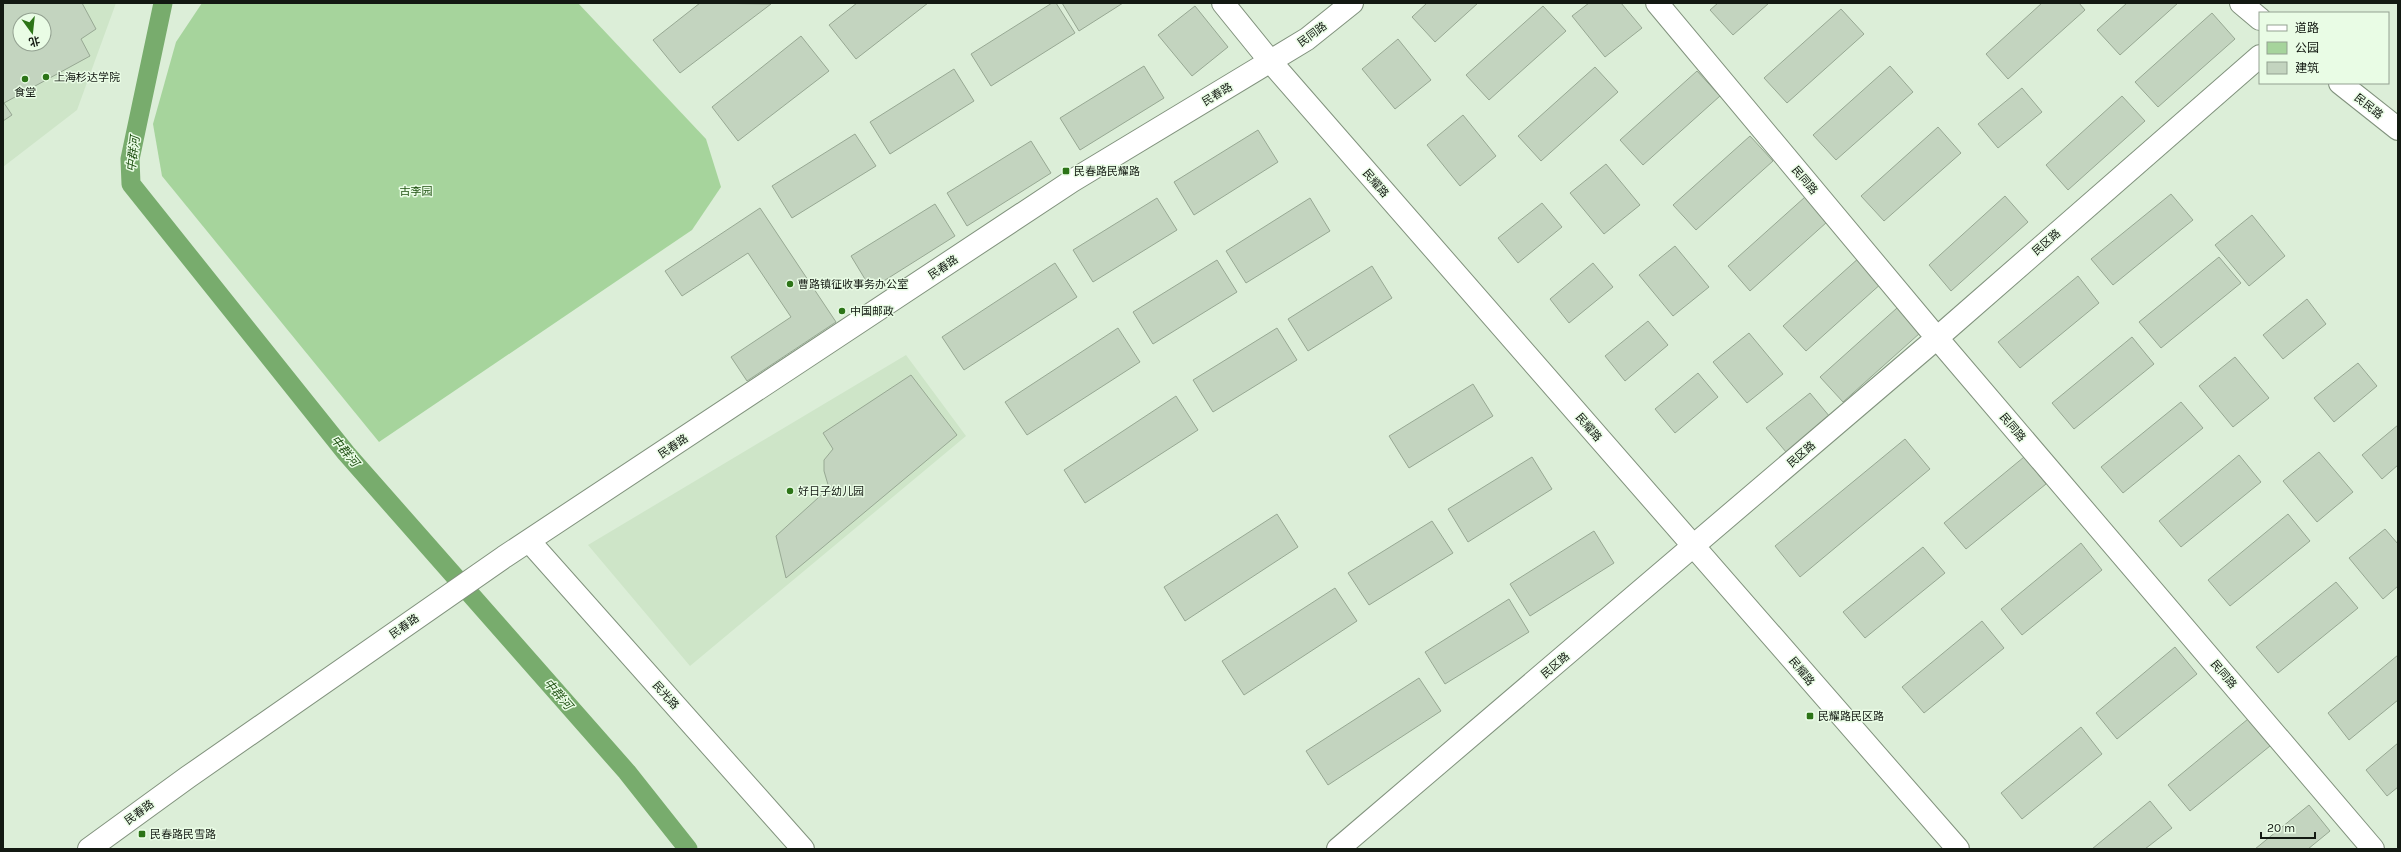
<svg xmlns="http://www.w3.org/2000/svg" width="2401" height="852" font-family="Karla,'Noto Sans SC',sans-serif">
	<style>
		.built { fill: #cee5c8; fill-rule: evenodd }
		.green { fill: #a6d49c }
		.lines { fill: none; stroke-linecap: round; stroke-linejoin: round }
		.canal { stroke: #78ac6d; stroke-width: 19 }
		.building { fill: #c3d4bf; stroke: #97a893; fill-rule: evenodd }
		.minor-casing { stroke: #81927d; stroke-width: 24 }
		.minor { stroke: #fff; stroke-width: 22 }
		.poi-dot { fill: #2c7417; stroke: #e9fce5; stroke-width: 1.5 }
		.labels { text-anchor: middle; stroke-width: 3; stroke-linejoin: round; paint-order: stroke }
		.street-label { font-size: 11px; fill: #131912; stroke: #e9fce5 }
		.poi-label { font-size: 11px; fill: #131912; stroke: #e9fce5; text-anchor: start }
		.park-label { font-size: 11px; fill: #205212; stroke: #e9fce5 }
		.water-label { font-size: 12px; font-style: italic; fill: #1e5011; stroke: #e9fce5 }
	</style>
	<rect width="100%" height="100%" fill="#dceed8"/>
	<path class="built" d="M3,3h113l-39,107 -74,57zM20,20h24v24h-24z
		M906,355l60,81 -276,230 -102,-121z"/>
	<path class="green" d="M202,3h376l128,136 15,48 -29,43 -313,212 -217,-266 -9,-52 23,-82z"/>
	<g class="lines">
		<path class="canal" d="M163,3l-33,156 1,25 215,269 281,319 61,77"/>
	</g>
	<path class="building" d="M3,3h79l14,26 -15,10 9,17 -86,47 8,12 -9,6zM20,20h24v24h-24z
		M700,3l71,1 -91,69 -27,-33z
		M857,3h71l-72,56 -27,-34z
		M1052,3h4l19,30 -84,53 -20,-32z
		M1062,3h61l-44,28z
		M1427,3h51l-43,39 -23,-25z
		M1589,3h32l21,25 -37,29 -33,-41z
		M1718,3h51l-36,32 -23,-25z
		M2042,3h37l6,7 -77,69 -22,-25z
		M2127,3h51l-58,52 -23,-25z
		M1195,6l33,41 -36,29 -34,-41z
		M1543,6l23,25 -77,69 -23,-25z
		M1841,9l23,25 -77,69 -23,-25z
		M2212,13l23,26 -77,68 -23,-25z
		M801,36l28,35 -91,70 -26,-34z
		M1398,39l33,41 -36,29 -33,-40z
		M1144,66l20,32 -84,52 -20,-32z
		M1890,66l23,26 -77,68 -23,-25z
		M1595,67l23,25 -77,69 -23,-25z
		M954,69l20,32 -84,53 -20,-32z
		M1697,71l23,25 -77,69 -23,-25z
		M2022,88l20,24 -44,36 -20,-24z
		M2122,96l23,25 -77,69 -22,-25z
		M1463,115l33,41 -36,30 -33,-41z
		M1938,127l23,26 -77,68 -23,-25z
		M1258,130l20,32 -84,53 -20,-33z
		M855,134l21,32 -84,52 -20,-32z
		M1750,136l23,25 -77,69 -23,-25z
		M1031,141l20,32 -84,53 -20,-33z
		M1606,164l34,41 -36,29 -34,-41z
		M2171,194l22,26 -80,65 -22,-26z
		M2005,196l23,26 -77,69 -22,-26z
		M1805,197l22,25 -77,69 -22,-25z
		M1157,198l20,32 -84,52 -20,-32z
		M1310,198l20,33 -84,52 -20,-32z
		M1542,203l20,24 -44,36 -20,-25z
		M935,204l20,32 -84,53 -20,-33z
		M760,208l76,114 -89,59 -16,-24 60,-40 -43,-64 -66,43 -17,-25z
		M2252,215l33,41 -36,30 -34,-41z
		M1675,246l34,41 -36,29 -34,-41z
		M1860,257l23,25 -77,69 -23,-25z
		M2219,257l22,26 -80,65 -22,-26z
		M1217,260l20,32 -84,52 -20,-32z
		M1055,263l22,34 -113,73 -22,-33z
		M1593,263l20,24 -44,36 -19,-24z
		M1372,266l20,32 -84,53 -20,-32z
		M2078,276l21,27 -79,65 -22,-26z
		M2307,299l19,25 -43,35 -20,-24z
		M1897,308l23,25 -77,69 -23,-25z
		M1648,321l20,24 -43,36 -20,-25z
		M1118,328l22,34 -113,73 -22,-33z
		M1277,328l20,32 -84,52 -20,-32z
		M1749,333l34,41 -36,29 -34,-41z
		M2132,337l22,27 -80,65 -22,-26z
		M2235,357l34,41 -36,29 -34,-41z
		M2358,363l19,23 -43,36 -20,-24z
		M1698,373l20,24 -43,36 -20,-24z
		M911,375l46,60 -171,143 -10,-42 53,-48 -5,-17v-11l9,-11 -10,-16z
		M1473,384l20,32 -84,52 -20,-32z
		M1810,393l20,24 -44,35 -20,-24z
		M1176,396l22,34 -113,73 -21,-33z
		M2181,402l22,26 -80,65 -22,-26z
		M2398,425v40l-16,14 -20,-24z
		M1905,439l25,30 -130,108 -25,-31z
		M2319,452l34,40 -36,30 -34,-41z
		M2239,455l22,27 -80,65 -22,-26z
		M1532,457l20,32 -84,53 -20,-33z
		M2024,457l22,27 -80,65 -22,-26z
		M1277,514l21,33 -113,74 -21,-34z
		M2288,514l22,27 -80,65 -22,-26z
		M1432,521l21,32 -84,52 -21,-32z
		M2385,529l13,15v42l-15,13 -34,-41z
		M1594,531l20,32 -84,53 -20,-32z
		M2081,543l21,27 -80,65 -21,-26z
		M1923,547l22,26 -80,65 -22,-26z
		M2336,582l22,26 -80,65 -22,-26z
		M1335,588l22,33 -113,74 -22,-34z
		M1509,599l20,33 -84,52 -20,-32z
		M1982,621l22,27 -80,65 -22,-26z
		M2175,647l22,27 -80,65 -21,-26z
		M2398,655v45l-49,40 -21,-27z
		M1419,678l22,33 -113,74 -22,-34z
		M2248,719l22,27 -80,65 -22,-26z
		M2081,727l21,27 -80,65 -21,-26z
		M2398,743v44l-11,9 -21,-26z
		M2150,801l22,27 -27,21h-53z
		M2309,805l21,26 -22,18h-53z"/>
	<g class="lines">
		<defs>
			<path id="minor" d="M1223,3l47,58 688,788
				M1657,3l280,335 436,511
				M2241,3l19,16
				M2340,83l58,46
				M529,541l274,308
				M89,849l99,-72 316,-220 568,-376 235,-142 45,-36
				M1338,849l599,-511 323,-282"/>
		</defs>
		<use href="#minor" class="minor-casing"/>
		<use href="#minor" class="minor"/>
	</g>
	<g class="poi-dot">
		<circle cx="46" cy="77" r="4"/>
		<circle cx="25" cy="79" r="4"/>
		<rect x="1062" y="167" width="8" height="8" rx="2"/>
		<circle cx="790" cy="284" r="4"/>
		<circle cx="842" cy="311" r="4"/>
		<circle cx="790" cy="491" r="4"/>
		<rect x="1806" y="712" width="8" height="8" rx="2"/>
		<rect x="138" y="830" width="8" height="8" rx="2"/>
	</g>
	<g class="labels">
		<g class="street-label">
			<text transform="translate(1312 34) rotate(-36)" y="4">民同路</text>
			<text transform="translate(1217 94) rotate(-31)" y="4">民春路</text>
			<text transform="translate(2369 106) rotate(38)" y="4">民民路</text>
			<text transform="translate(1805 180) rotate(50)" y="4">民同路</text>
			<text transform="translate(1376 183) rotate(49)" y="4">民耀路</text>
			<text transform="translate(2046 242) rotate(-41)" y="4">民区路</text>
			<text transform="translate(943 267) rotate(-34)" y="4">民春路</text>
			<text transform="translate(1589 427) rotate(49)" y="4">民耀路</text>
			<text transform="translate(2013 427) rotate(50)" y="4">民同路</text>
			<text transform="translate(673 446) rotate(-34)" y="4">民春路</text>
			<text transform="translate(1801 454) rotate(-41)" y="4">民区路</text>
			<text transform="translate(404 626) rotate(-35)" y="4">民春路</text>
			<text transform="translate(1555 665) rotate(-40)" y="4">民区路</text>
			<text transform="translate(1802 671) rotate(51)" y="4">民耀路</text>
			<text transform="translate(2224 674) rotate(50)" y="4">民同路</text>
			<text transform="translate(666 695) rotate(48)" y="4">民光路</text>
			<text transform="translate(139 812) rotate(-36)" y="4">民春路</text>
		</g>
		<g class="poi-label">
			<text x="54" y="81">上海杉达学院</text>
			<text x="25" y="96" text-anchor="middle">食堂</text>
			<text x="1074" y="175">民春路民耀路</text>
			<text x="798" y="288">曹路镇征收事务办公室</text>
			<text x="850" y="315">中国邮政</text>
			<text x="798" y="495">好日子幼儿园</text>
			<text x="1818" y="720">民耀路民区路</text>
			<text x="150" y="838">民春路民雪路</text>
		</g>
		<g class="park-label">
			<text x="416" y="195">古李园</text>
		</g>
		<g class="water-label">
			<text transform="translate(133 154) rotate(-83)" y="4">中群河</text>
			<text transform="translate(345 451) rotate(50)" y="4">中群河</text>
			<text transform="translate(558 694) rotate(49)" y="4">中群河</text>
		</g>
	</g>
	<rect width="2401" height="852" fill="none" stroke="#131912" stroke-width="8"/>
	<rect x="2259" y="12" width="130" height="72" fill="#e9fce5" stroke="#93a191"/>
	<rect x="2267" y="25" width="20" height="6" fill="#ffffff" stroke="#93a191"/>
	<text x="2295" y="32" font-size="12" fill="#131912">道路</text>
	<rect x="2267" y="42" width="20" height="12" fill="#a6d49c" stroke="#93a191"/>
	<text x="2295" y="52" font-size="12" fill="#131912">公园</text>
	<rect x="2267" y="62" width="20" height="12" fill="#c3d4bf" stroke="#93a191"/>
	<text x="2295" y="72" font-size="12" fill="#131912">建筑</text>
	<g transform="translate(32 32) rotate(165)"><circle r="19" fill="#e9fce5" stroke="#93a191"/>
	<path d="M0-3L7 15L0 10L-7 15Z" fill="#2c7417"/>
	<text y="-6" font-size="11" font-weight="bold" text-anchor="middle" fill="#131912">北</text>
	</g>
	<path d="M2261 832v6h54v-6" fill="none" stroke="#131912" stroke-width="2"/>
	<text x="2267" y="832" font-size="12" fill="#131912" stroke="#e9fce5" stroke-width="3" paint-order="stroke">20 m</text>
</svg>
